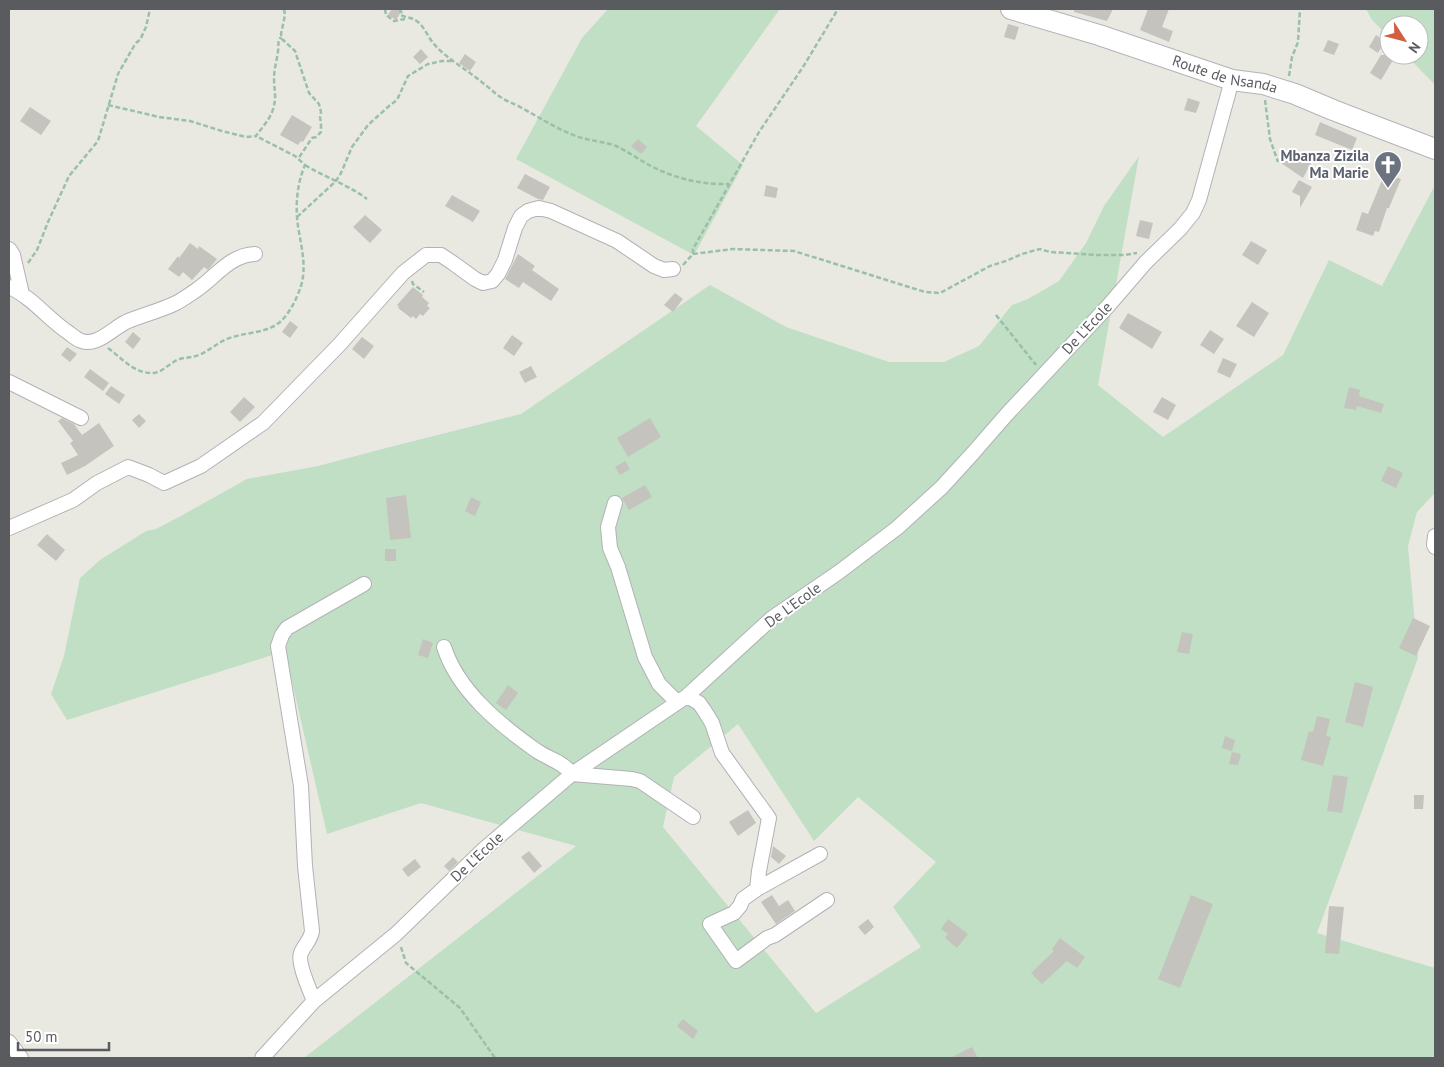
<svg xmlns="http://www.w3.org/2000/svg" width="1444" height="1067" font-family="'PT Sans',sans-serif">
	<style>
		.green { fill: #c0dfc4; fill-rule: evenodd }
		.building { fill: #c5c3bd }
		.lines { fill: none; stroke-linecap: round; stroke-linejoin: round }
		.street-casing { stroke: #b1b2b6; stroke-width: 16 }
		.secondary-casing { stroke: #b2b4b9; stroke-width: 22 }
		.path { stroke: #9abfaa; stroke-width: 2.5; stroke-dasharray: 5 2.5; stroke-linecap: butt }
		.street { stroke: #fff; stroke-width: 14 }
		.secondary { stroke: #fff; stroke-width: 20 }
		.labels { text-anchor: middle; stroke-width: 4; stroke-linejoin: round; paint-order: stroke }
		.street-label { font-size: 15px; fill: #595b5f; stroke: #fff }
		.worship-label { font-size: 15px; font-weight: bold; fill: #5b616d; stroke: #fff; text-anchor: end }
	</style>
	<rect width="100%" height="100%" fill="#eae9e1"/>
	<path class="green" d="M608,9h172l-84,117 47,39 -49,90 -178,-96 66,-121z
		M1366,9h69v76l-29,-30h13v-30h-30v12l-17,-17z
		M1139,156l-41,229 65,52 120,-82 46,-95 53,26 53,-101v308l-18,19 -9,34 10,112 -101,275 118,35v90h-1131l272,-212 -155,-43 -94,31 -42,-183 -218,69 -16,-26 13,-38 16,-78 20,-18 46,-29 10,-2 23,-12 68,-38 71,-13 72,-19 131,-33 189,-129 76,42 103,35h55l35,-16 33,-41 16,-6 31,-18 27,-38 18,-37zM738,724l76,117 44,-44 78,65 -43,45 28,40 -105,66 -153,-186 11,-50z"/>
	<path class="building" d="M392,9h4l5,3 -5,8 -8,-5z
		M1074,9h39l-6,12 -33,-9z
		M1148,9h21l-7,18 11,4 -4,11 -29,-12z
		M1008,24l11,3 -4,13 -11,-3z
		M1376,35l9,6 -7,12 -9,-6z
		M1328,40l11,4 -5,11 -11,-4z
		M421,49l7,8 -8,7 -7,-7z
		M465,54l11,8 -6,9 -11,-8z
		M1381,55h15l-15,25 -11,-7z
		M1188,98l12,4 -4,11 -12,-3z
		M30,107l21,14 -10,14 -21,-14z
		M292,115l20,12 -9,15 -2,-1 -3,4 -18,-10z
		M1320,122l37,16 -5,12 -37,-15z
		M638,139l9,8 -6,7 -10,-8z
		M1291,148l21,13 -9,17 -22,-15z
		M1385,173l16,6 -12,29h-2l-8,24 -4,-1 -2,5 -17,-6 6,-18 6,2z
		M525,174l25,13 -7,13 -5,-1 -21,-11z
		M1299,180l13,7 -12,21v-12l-8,-4z
		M766,185l12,3 -2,10 -12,-2z
		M452,195l28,16 -7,11 -28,-16z
		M365,215l17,15 -12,13 -17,-16z
		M1140,220l13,3 -4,16 -13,-3z
		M1251,241l16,9 -9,15 -16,-10z
		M190,243l8,6 1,-3 18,13 -9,11 -4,-3 -12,13 -9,-8 -4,5 -11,-8 10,-13 1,2z
		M518,254l17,12 -3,4 27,19 -8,12 -28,-19 -4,6 -14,-9z
		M413,287l10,8 -1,2 7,6 -2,3 3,2 -7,8 -3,-2 -4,5 -3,-3 -2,2 -13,-10 1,-1 -2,-2z
		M675,293l8,6 -10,13 -9,-7z
		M1252,302l17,11 -15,24 -18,-11z
		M1128,313l34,19 -10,17 -33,-21z
		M290,321l8,6 -8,11 -8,-6z
		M1210,330l14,9 -10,15 -14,-9z
		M133,332l8,7 -8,10 -8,-7z
		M512,335l11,8 -9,13 -11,-8z
		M362,337l12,9 -10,13 -12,-10z
		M67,347l10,7 -7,8 -9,-7z
		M1223,358l14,6 -7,14 -13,-6z
		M531,366l6,11 -12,6 -6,-11z
		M90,369l19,14 -6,8 -19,-14z
		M111,386l14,9 -6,9 -14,-10z
		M1349,387l11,3 -1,6 25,8 -3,9 -24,-7 -1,4 -12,-2z
		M244,397l11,10 -15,15 -10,-10z
		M1162,397l14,8 -8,15 -15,-8z
		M139,414l7,7 -7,7 -7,-8z
		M62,418l12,6 8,11 17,-12 15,23 -29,20 -18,9 -6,-12 17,-8 -8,-12 3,-2 -15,-20z
		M650,418l11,19 -33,20 -11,-19z
		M625,461l5,8 -10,6 -5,-8z
		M1388,466l15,7 -7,15 -15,-7z
		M645,485l7,12 -23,13 -7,-12z
		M406,495l5,43 -21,2 -4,-42z
		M471,497l10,5 -6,14 -10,-5z
		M47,534l18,16 -9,11 -19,-16z
		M385,549h11v12h-11z
		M1413,618l17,8 -14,30 -17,-8z
		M1182,632l11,2 -4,20 -12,-2z
		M423,639l10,4 -5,15 -10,-3z
		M1355,682l18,5 -10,40 -18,-5z
		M508,685l10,8 -12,17 -10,-7z
		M1317,716l13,3 -4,17 5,1 -8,29 -22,-6 8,-29 4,1z
		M1225,736l10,4 -3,11 -10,-3z
		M1232,752l9,2 -3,11 -9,-1z
		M1333,775l15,2 -6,36 -15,-2z
		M1414,795h10l-1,14h-9z
		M748,810l8,13 -18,13 -9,-14z
		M773,846l13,10 -7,8 -8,-7z
		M529,851l13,15 -8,7 -13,-16z
		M453,857l5,5 -9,9 -5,-5z
		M415,859l6,8 -13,10 -6,-8z
		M772,895l7,11 9,-6 7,11 -19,13 -15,-22z
		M1191,895l22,9 -33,84 -22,-9z
		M1329,906l15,1 -5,47 -14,-1z
		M868,919l6,8 -9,8 -7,-8z
		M948,919l20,15 -11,14 -12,-10 3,-4 -7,-5z
		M1060,938l25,19 -8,11 -10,-7 -25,23 -11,-11 23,-22 -2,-2z
		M683,1019l15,12 -5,8 -16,-13z
		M972,1047l6,11h-28z"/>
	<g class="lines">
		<defs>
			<path id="street" d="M9,249l4,6 9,39
				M9,287c23,10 39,32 60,46 4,3 8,7 13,8 5,2 10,1 15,-1 10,-4 19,-13 29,-18 16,-7 34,-11 50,-19 6,-3 13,-8 19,-12 20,-13 34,-36 60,-37
				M9,382l72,36
				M615,503l-7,24 2,21 8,19 27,90 14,27 18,18
				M9,528l64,-28 24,-17 31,-16 21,8 15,8 37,-17 62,-43 76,-78 64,-72 23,-18h15l12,8 22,16 8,4 9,-2 6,-7 7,-14 10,-32 6,-12 7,-5 11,-3 12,3 66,30 37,25 10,4 9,-1
				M1435,536l-1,9 1,2
				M444,647c14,44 56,78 93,104 12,8 26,11 35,23l60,5 8,2 53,36
				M687,696l12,7 5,7 8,13 10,30 47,65 -10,53 -2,18
				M820,854l-63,35 -14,10 -3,7 -6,7 -24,11 26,37 31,-23 8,-3 52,-35
				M314,1001c-4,-10 -17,-39 -13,-48 3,-8 10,-13 11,-22l-7,-65 -4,-80 -23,-140 4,-11 5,-7 77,-44
				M9,1042l12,16
				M262,1058l52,-57 82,-67 88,-85 88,-75 115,-78 85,-78 67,-46 58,-44 45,-41 31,-34 34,-39 102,-109 37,-43 34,-33 13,-16 6,-13 33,-120"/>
			<g id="secondary">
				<path id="s1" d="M1011,9l88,26 133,45 31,4 32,10 38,16 102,39"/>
			</g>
		</defs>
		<use href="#street" class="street-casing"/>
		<use href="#secondary" class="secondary-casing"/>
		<path class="path" d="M284,9l1,6 -4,19 1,5 13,12 14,42 10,11 2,8 -1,5 1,7v8l-5,5 -4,1 -14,21
			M385,9l1,6 8,6 11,-2
			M399,9l3,4 -1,2c5,3 10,2 14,5 9,5 12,16 19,24 14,16 34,26 50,40 6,4 11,10 18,14 6,4 13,6 20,10 18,10 35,21 54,28 13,5 27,5 40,10 11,5 22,13 33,19 24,13 53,20 80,19
			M1289,76l3,-19 6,-15 2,-33
			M1265,100l5,39 8,23
			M108,105l51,12 31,4 32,10 24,6 10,-1c6,-9 14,-16 17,-27 4,-12 1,-19 1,-31 0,-9 3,-18 4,-27 1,-6 -1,-9 3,-14
			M305,165c21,13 42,19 62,34
			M297,217l39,-36 5,-8 11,-26 16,-22 21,-19 8,-6 11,-24 20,-12 14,-3h10
			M693,254l40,-5 61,2 131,41 15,1 50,-27 16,-5 16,-7 18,-5 10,3 48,3h27l12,-2
			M28,263l9,-13 11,-28 21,-46 29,-35 20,-67 16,-28 3,-4 3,-2 6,-13 4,-18
			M683,265l10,-11v-5l66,-117 44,-65 35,-58
			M412,281l1,3 11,8
			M996,315l40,50
			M108,348c15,11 26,26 46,25 8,-1 15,-9 23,-13 7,-3 15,-2 22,-5 12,-5 21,-15 34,-18 15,-5 34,-4 47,-15 10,-9 17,-24 21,-36 6,-20 0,-40 -3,-60 -3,-20 -1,-42 7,-61l-10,-9 -39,-20
			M401,947l5,16 54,45 35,50"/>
		<use href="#street" class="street"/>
		<use href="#secondary" class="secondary"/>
	</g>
	<defs>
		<symbol id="church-pin" viewBox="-11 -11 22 30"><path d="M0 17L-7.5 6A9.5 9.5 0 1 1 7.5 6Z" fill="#6b7280" stroke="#fff"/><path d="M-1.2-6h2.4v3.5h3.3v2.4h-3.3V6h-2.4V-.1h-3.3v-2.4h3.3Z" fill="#fff"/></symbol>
	</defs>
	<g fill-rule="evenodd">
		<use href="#church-pin" x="1372" y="149" width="32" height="43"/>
	</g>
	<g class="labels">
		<g class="street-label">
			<text dy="5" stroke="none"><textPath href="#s1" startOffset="224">Route de Nsanda</textPath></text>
			<text transform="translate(1087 328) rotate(-47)" y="5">De L'Ecole</text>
			<text transform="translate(793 605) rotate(-36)" y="5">De L'Ecole</text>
			<text transform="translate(477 857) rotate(-43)" y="5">De L'Ecole</text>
		</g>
		<g class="worship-label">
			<text x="1369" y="161">Mbanza Zizila<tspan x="1369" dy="17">Ma Marie</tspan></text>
		</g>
	</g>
	<rect width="1444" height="1067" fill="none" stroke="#595b5f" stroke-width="20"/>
	<g transform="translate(1404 40) rotate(126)"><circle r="24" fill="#ffffff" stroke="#bdbdbf"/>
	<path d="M0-4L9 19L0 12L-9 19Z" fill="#d15f40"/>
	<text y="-8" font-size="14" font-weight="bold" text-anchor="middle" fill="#595b5f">N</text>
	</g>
	<path d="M18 1042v8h91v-8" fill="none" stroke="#595b5f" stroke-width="2.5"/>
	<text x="25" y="1042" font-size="15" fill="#595b5f" stroke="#ffffff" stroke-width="4" paint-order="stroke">50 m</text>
</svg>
